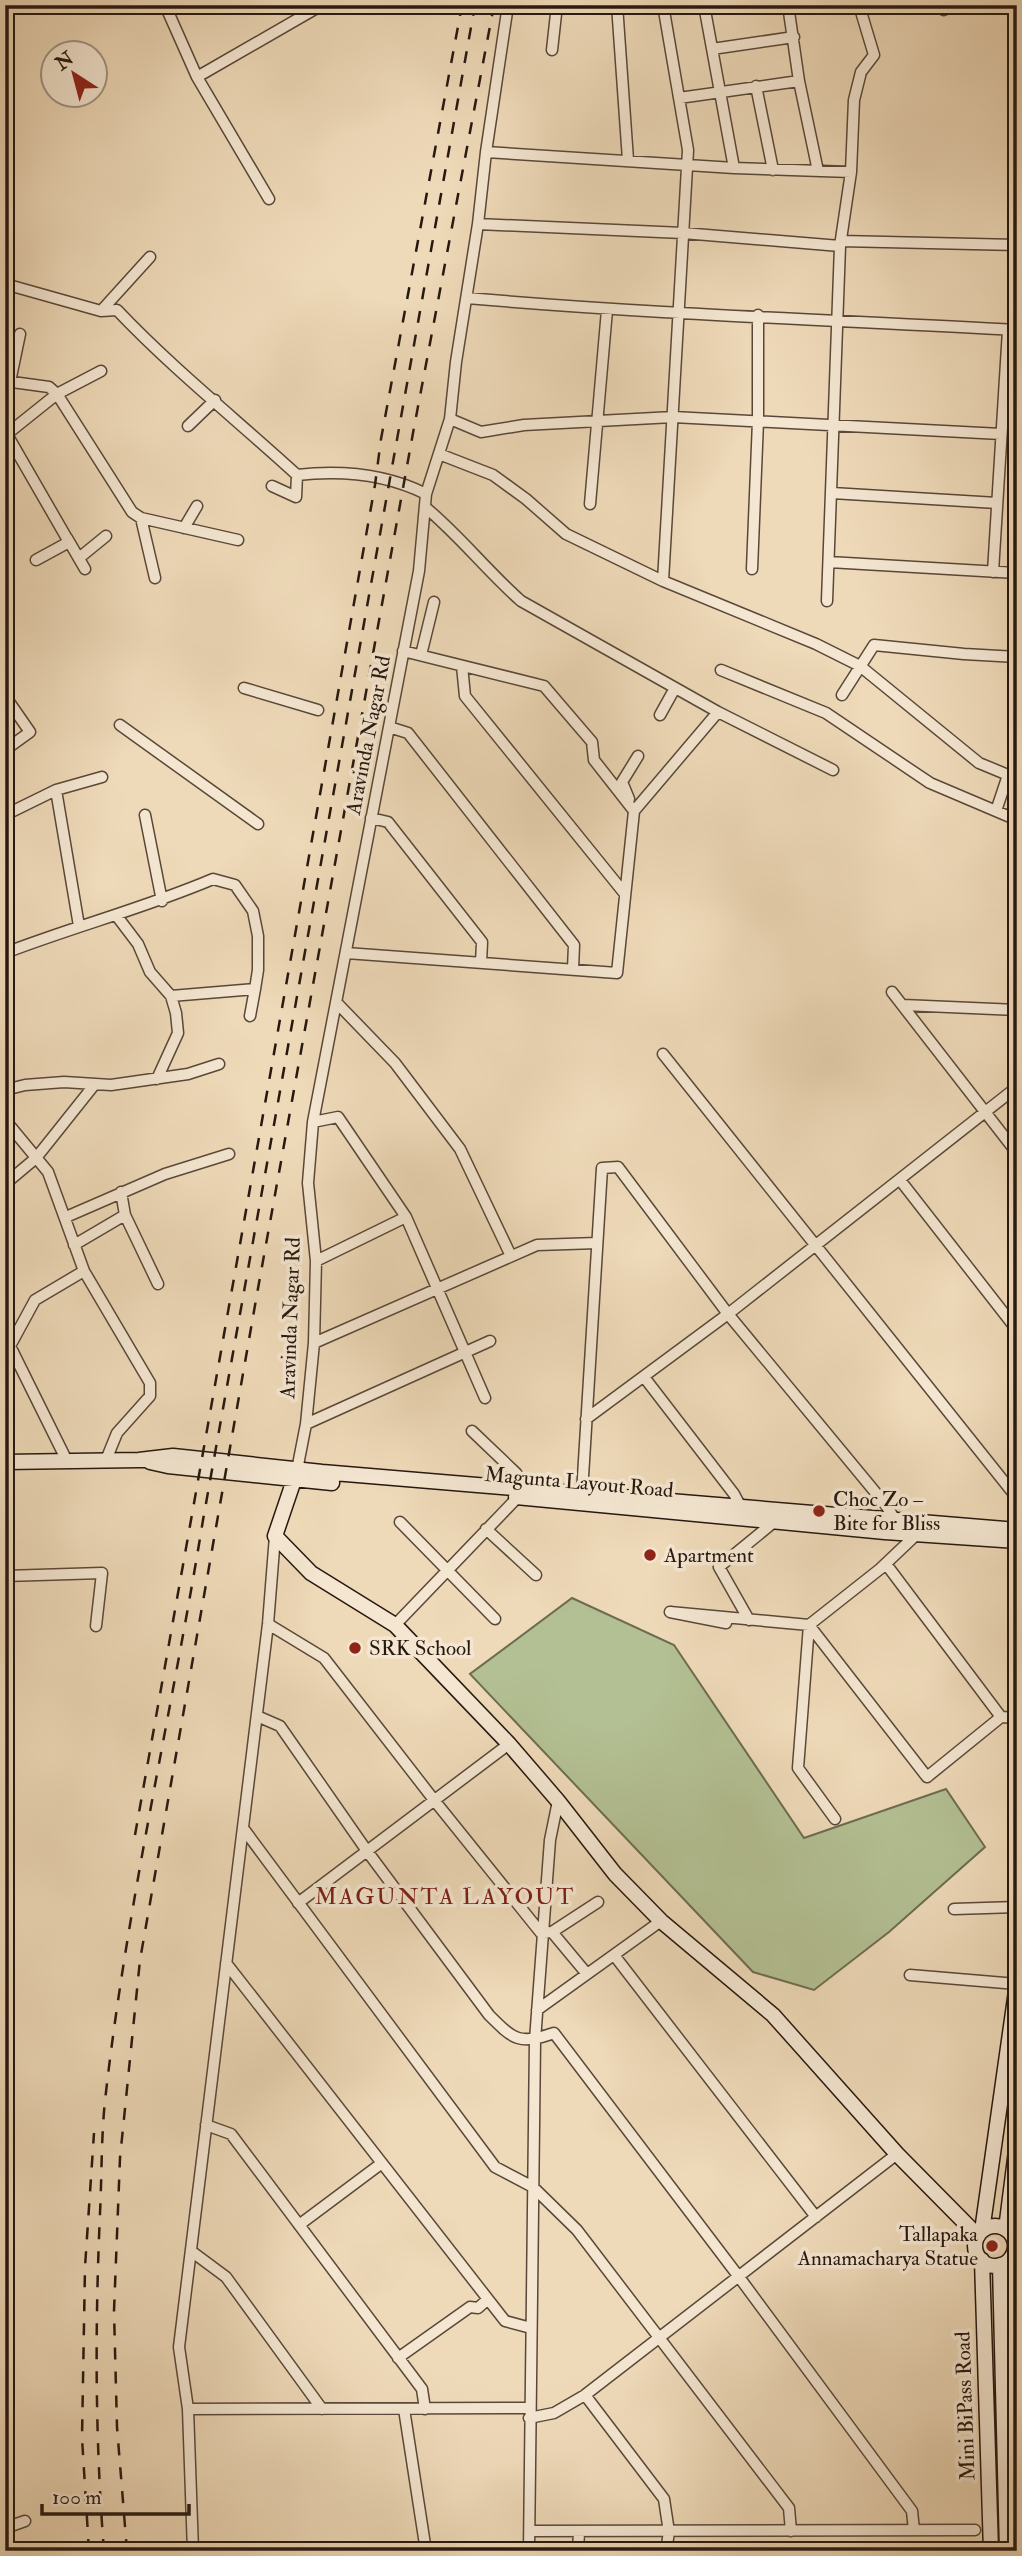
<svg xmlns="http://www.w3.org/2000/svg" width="1022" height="2556" font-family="'IM FELL Double Pica',serif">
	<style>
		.green { fill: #b3c093; stroke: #6d6c51; stroke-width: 2 }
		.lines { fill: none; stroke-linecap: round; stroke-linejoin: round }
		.street-casing { stroke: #594839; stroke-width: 13 }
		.secondary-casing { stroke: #27180f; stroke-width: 17 }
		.street { stroke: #f4e6d1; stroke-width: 10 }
		.secondary { stroke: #f4e6d1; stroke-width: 14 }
		.rail { stroke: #27180f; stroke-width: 2.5; stroke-dasharray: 12 12; stroke-linecap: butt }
		.poi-dot { fill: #8f2418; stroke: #f4e6d1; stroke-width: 2.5 }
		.labels { text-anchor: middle; stroke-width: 7; stroke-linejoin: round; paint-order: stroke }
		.street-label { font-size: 21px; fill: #27180f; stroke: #f4e6d1 }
		.poi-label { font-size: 21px; fill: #27180f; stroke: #f4e6d1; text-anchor: start }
		.neighbourhood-label { font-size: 23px; letter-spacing: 2px; fill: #7a1f14; stroke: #f4e6d1 }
	</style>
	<rect width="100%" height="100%" fill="#eed9b8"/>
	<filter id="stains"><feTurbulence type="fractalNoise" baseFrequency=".00286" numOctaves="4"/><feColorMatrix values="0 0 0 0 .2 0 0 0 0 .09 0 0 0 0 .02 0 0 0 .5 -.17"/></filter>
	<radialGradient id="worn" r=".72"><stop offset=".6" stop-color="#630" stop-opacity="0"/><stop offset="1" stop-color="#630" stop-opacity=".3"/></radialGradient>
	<path class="green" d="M572,1598l102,47 130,193 142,-49 39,58 -96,85 -75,58 -61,-18 -283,-298z"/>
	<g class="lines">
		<defs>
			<path id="street" d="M165,5l32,72 72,122
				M617,5l11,155
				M788,5l11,76 19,90
				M943,5l1,5
				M664,9l21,-4
				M712,49l82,-12
				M552,50l5,-45
				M197,77l125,-72
				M756,86l17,84
				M679,98l120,-17
				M486,152l248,16 -30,-163
				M734,168l117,4
				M5,184l1,-4
				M478,224l205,9 157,13 -13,355
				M841,241l176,4
				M840,246l11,-74 3,-72 7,-28 13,-17 -15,-50
				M5,284l96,27 16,-1c56,59 120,110 180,165 45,-5 89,-1 129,19l-7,77 -106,551 -5,61 8,78 -2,82 -8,81 -9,46
				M467,298c183,16 367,22 550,32
				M101,311l49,-54
				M5,381l44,6 8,7 75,118 9,6 97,22
				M10,382l10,-48
				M450,419l31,13 43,-7 149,-8 328,17
				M188,426l27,-26
				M5,431l64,111 -33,18
				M7,434l50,-40 44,-23
				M439,454l54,21 33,24 40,35 97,47 153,63 44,22 119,97 29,12 -12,36
				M272,486l24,11 1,-22
				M832,493l165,10
				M426,494l24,-75 6,-57 22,-138 8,-72 22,-147
				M590,504l17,-194
				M425,507c35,29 62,64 96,94l197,111 115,58
				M141,518l14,60
				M184,528l13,-22
				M67,538l18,31
				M79,558l27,-22
				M829,562l188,11
				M752,569l6,-148v-106
				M993,572l15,-242
				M663,581l25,-431 -25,-145
				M403,651l141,35 48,56 2,18 40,51
				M421,655l13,-53
				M462,666l3,30 160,198
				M721,670l105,43 104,70 87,37
				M244,688l74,22
				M842,695l32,-50 90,9 53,3
				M5,696l25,36 -25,18
				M660,715l15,-27
				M120,725l138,99
				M389,727l19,6 166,212 -1,24
				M56,790l23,136
				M629,799l-7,-17 16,-26
				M5,815l51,-25 46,-13
				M145,815l17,86
				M371,818l17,4 94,120 -1,21
				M116,915l22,29 12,28 21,24 5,17 2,20 -21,46
				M5,953c70,-27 140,-45 208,-74l22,6 18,26 5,25v34l-3,19 -84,7
				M346,953l271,20 17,-162 84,-99
				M892,992l125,161
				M336,1002l59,61 65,86 51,107
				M903,1005l114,5
				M250,1016l5,-27
				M663,1054l354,444
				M5,1090l20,-5 39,-3 47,3 77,-11 31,-10
				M5,1120l43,52 36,99 66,112v13l-33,37 -11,27
				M313,1122l25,-5 68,100 79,181
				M900,1180l117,150
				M5,1184l31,-26 59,-74
				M121,1192l4,23 33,69
				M66,1217l99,-43 64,-20
				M74,1245l51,-30
				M316,1261l90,-44
				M314,1343l223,-98 60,-2
				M644,1377l90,117 7,13
				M586,1419l142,-105 289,-227
				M306,1424l184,-83
				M472,1431l44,42 10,15
				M67,1461l-57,-115 25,-46 49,-29
				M582,1493l20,-325 16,-1 110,147 157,190 11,17
				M400,1522l95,97
				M486,1529l50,46
				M5,1576l97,-3 -6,53
				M749,1620l-30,-53 55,-45
				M726,1623l-56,-11 139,13 118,152 74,-60 -115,-153
				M268,1624l56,34 110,142 107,133 11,-1
				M395,1625l123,-128
				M257,1716l23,10 87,125 122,164c25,25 30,30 65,18l185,244 173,234 2,19
				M1001,1717l16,1
				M835,1819l-37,-51 11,-143 71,-56 37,-35
				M243,1828l252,339 38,20 44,43 212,278 2,23
				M298,1903l211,-159
				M954,1909l63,-2
				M614,1955l202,262
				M226,1963l279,358 26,7
				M587,1974l-35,-42 46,-30
				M910,1975l107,9
				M537,2010l124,-89
				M206,2125l25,9 191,255 3,20
				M299,2225l83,-62
				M191,2251l35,26 96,132
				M398,2358l72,-51 8,1 10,-9
				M585,2395l79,104 5,33 -3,19
				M188,2409l341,-1
				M404,2409l22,142
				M529,2418l25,-5 31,-18 312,-241
				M5,2528l20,-7
				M530,2531l445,-1
				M193,2551l-5,-142 -9,-62 89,-723 7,-88
				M529,2551l6,-511 15,-200 8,-39
				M578,2551l1,-19"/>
			<path id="secondary" d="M5,1462l134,-2 34,-4 149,16 695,58
				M150,1462l18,4 164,17
				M294,1480l-19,56 36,37 84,52 114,119 49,57 57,73 46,47 112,94 124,139 81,82
				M516,1497l369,35 132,9
				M975 2246a20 20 0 1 1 40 0a20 20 0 1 1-40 0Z
				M1006,2229l11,-86
				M982,2231l35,-247
				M982,2260l9,291
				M1000,2265l7,286"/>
		</defs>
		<use href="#street" class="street-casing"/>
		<use href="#secondary" class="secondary-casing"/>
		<use href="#street" class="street"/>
		<use href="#secondary" class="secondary"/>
		<path class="rail" d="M135,1835l240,-1350 6,-46 81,-434
			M89,2551l-7,-113 3,-171 9,-134
			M104,2551c-9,-113 -9,-225 -4,-338 2,-40 1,-81 6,-121 22,-192 66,-381 97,-572l272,-1515
			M127,2551l-10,-124 -3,-116 6,-153 20,-198 117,-666 156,-861 81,-428"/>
	</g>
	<g class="poi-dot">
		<circle cx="819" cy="1511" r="7"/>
		<circle cx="650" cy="1555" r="7"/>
		<circle cx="355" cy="1648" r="7"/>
		<circle cx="992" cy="2246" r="7"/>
	</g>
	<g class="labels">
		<g class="street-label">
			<text transform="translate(368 735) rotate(-79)" y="7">Aravinda Nagar Rd</text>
			<text transform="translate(290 1318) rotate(-88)" y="7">Aravinda Nagar Rd</text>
			<text transform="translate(579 1482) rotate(5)" y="7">Magunta Layout Road</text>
			<text transform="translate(965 2406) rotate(-92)" y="7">Mini BiPass Road</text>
		</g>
		<g class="poi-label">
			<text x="833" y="1506">Choc Zo –<tspan x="833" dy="24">Bite for Bliss</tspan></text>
			<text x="664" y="1562">Apartment</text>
			<text x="369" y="1655">SRK School</text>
			<text x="978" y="2241" text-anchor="end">Tallapaka<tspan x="978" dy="24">Annamacharya Statue</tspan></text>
		</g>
		<g class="neighbourhood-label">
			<text x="445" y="1904">MAGUNTA LAYOUT</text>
		</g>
	</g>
	<rect width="1022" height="2556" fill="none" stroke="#eed9b8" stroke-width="28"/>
	<rect x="7" y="7" width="1008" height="2542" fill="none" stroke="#27180f" stroke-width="3.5"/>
	<rect x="14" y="14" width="994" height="2528" fill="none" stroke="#27180f" stroke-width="2"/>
	<g transform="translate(74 74) rotate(324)"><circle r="33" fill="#f4e6d1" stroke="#a29483" stroke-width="2"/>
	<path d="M0-5L12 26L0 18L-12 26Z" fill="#8f2418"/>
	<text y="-10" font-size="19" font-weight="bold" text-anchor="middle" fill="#27180f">N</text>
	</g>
	<path d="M42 2504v10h147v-10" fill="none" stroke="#27180f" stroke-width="3.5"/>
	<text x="52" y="2504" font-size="21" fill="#27180f" stroke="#f4e6d1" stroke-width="5" paint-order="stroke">100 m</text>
	<rect width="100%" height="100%" filter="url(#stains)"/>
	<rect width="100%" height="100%" fill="url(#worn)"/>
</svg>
